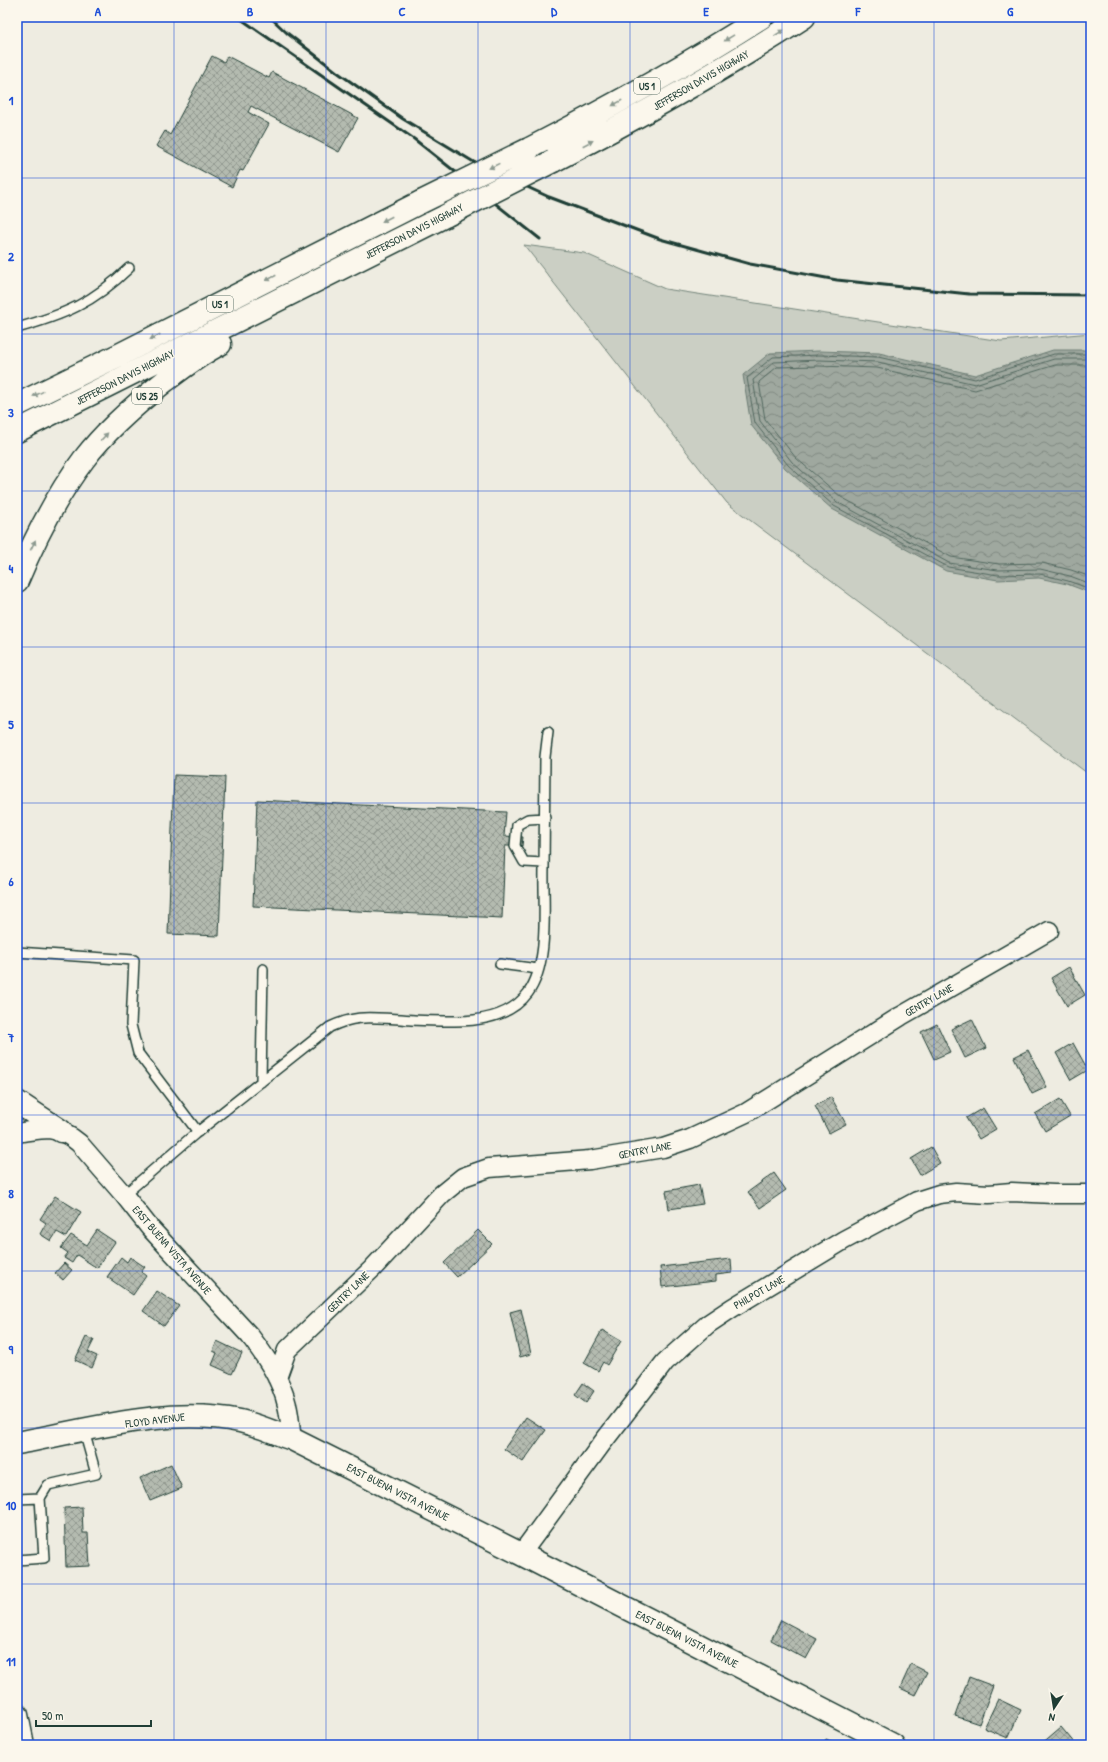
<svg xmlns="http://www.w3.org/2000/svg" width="1108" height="1762" font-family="'Patrick Hand',sans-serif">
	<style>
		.grass { fill: #cbcfc4; stroke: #75867c }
		.water { fill: url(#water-waves); stroke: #6c7d74 }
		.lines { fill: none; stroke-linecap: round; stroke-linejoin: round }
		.shore { stroke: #52685f; stroke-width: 1 }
		.building { fill: url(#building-cross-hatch); stroke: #1f3d34 }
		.service-casing { stroke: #1f3d34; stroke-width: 12 }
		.minor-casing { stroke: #1f3d34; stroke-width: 21 }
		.secondary-casing { stroke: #1f3d34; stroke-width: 25 }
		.primary-casing { stroke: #1f3d34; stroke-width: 25 }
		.trunk-casing { stroke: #1f3d34; stroke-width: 25 }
		.service { stroke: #fbf7ec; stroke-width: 9 }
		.minor { stroke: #fbf7ec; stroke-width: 18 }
		.secondary { stroke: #fbf7ec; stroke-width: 22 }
		.primary { stroke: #fbf7ec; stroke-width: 22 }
		.trunk { stroke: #fbf7ec; stroke-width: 22 }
		.rail { stroke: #1f3d34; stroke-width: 3 }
		.trunk-bridge-casing { stroke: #1f3d34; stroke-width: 25; stroke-linecap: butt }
		.trunk-bridge { stroke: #fbf7ec; stroke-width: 22 }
		.oneway { fill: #8d9a90 }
		.grid { fill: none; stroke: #1d4ed8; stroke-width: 1; stroke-opacity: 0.55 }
		.labels { text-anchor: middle; stroke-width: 3; stroke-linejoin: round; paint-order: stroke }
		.shield { fill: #fbf7ec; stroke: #61756b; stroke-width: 1 }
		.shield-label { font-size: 10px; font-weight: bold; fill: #1f3d34 }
		.street-label { font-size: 11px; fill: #1f3d34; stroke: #fbf7ec }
		.neatline { fill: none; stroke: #1d4ed8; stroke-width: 1.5 }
		.grid-label { font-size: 13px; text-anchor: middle; font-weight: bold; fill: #1d4ed8 }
	</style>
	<defs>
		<pattern id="water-waves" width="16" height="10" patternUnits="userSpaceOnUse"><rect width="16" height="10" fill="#9fa89f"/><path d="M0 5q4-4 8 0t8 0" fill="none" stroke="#818a82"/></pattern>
		<pattern id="building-cross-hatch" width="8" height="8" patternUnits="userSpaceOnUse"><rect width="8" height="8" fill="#b4bbb0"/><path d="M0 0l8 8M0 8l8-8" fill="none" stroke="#929990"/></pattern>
	</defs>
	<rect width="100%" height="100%" fill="#eeece1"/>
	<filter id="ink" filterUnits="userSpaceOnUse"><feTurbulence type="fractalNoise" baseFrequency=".025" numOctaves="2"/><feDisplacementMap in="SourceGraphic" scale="8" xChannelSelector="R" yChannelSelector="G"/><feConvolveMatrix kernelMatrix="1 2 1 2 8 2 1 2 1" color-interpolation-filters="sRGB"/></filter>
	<g filter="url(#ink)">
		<path class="grass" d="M524,245l60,8 81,36 336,52 90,-8v443l-364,-273z"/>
		<path class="water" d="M1053,350h38v243l-24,-9 -28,-6 -41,2 -52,-9 -114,-62 -47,-41 -34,-43 -8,-50 27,-22 49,-2 60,2 96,22z"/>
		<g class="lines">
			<path class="shore" d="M1091,354h-37l-79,25 -97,-22 -59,-2 -46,2 -26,21 8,45 33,42 46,41 114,61 50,8 42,-1 28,7 23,8
				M1091,359h-37l-79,25 -97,-22 -59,-2 -45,2 -21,18 7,41 32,41 45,40 112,61 49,7 42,-1 30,7 21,8
				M1091,365h-36l-80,25 -98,-22 -58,-2 -42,1 -18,15 6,37 31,39 45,39 110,60 48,7 43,-1 29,7 20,7"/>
		</g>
		<path class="building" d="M212,56l12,6 3,-6 42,22 3,-6 86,46 -19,34 -88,-46 -3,6 21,12 -26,47 -3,-1 -8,17 -76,-41 9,-15 5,4z
			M174,775l51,2 -6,159 -51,-2z
			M257,800l249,12 -2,24 19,1 -1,9h-17l-3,72 -249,-12z
			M1069,967l16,28 -18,11 -16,-28z
			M972,1019l14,29 -21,10 -14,-29z
			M937,1024l13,28 -16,7 -13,-27z
			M1073,1043l15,27 -17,10 -15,-27z
			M1028,1050l19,37 -15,7 -18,-37z
			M831,1097l15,27 -17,9 -14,-27z
			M1060,1099l10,17 -25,15 -10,-17z
			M983,1108l13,21 -17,10 -13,-21z
			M931,1147l9,16 -20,12 -9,-16z
			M774,1173l12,17 -26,18 -12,-16z
			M699,1185l4,19 -34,5 -3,-18z
			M55,1196l26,16 -15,25 -9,-5 -6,9 -11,-7 6,-11 -6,-4z
			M97,1230l18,12 -18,26 -20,-13 -5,8 -8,-5 4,-5 -7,-5 10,-13 16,10z
			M478,1230l14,14 -35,33 -13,-14z
			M121,1257l6,5 3,-5 15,10 -4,5 5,4 -13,19 -26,-18z
			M731,1259l1,14 -16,2v6l-54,6 -2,-20z
			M64,1263l8,7 -9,10 -8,-7z
			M157,1291l22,15 -15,20 -21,-15z
			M521,1309l10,45 -11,3 -10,-45z
			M602,1330l19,11 -14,24 -4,-3 -5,9 -14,-8z
			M86,1337l8,3 -6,12 9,4 -5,12 -17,-8z
			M217,1341l25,12 -10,21 -20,-9 5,-12 -4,-2z
			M583,1383l11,8 -8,12 -11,-8z
			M526,1417l20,13 -23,32 -19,-13z
			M171,1464l11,24 -32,13 -10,-23z
			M82,1507l1,26h5l2,33 -24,1 -2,-59z
			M781,1620l36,19 -11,20 -35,-19z
			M911,1664l16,8 -12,23 -15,-7z
			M969,1677l24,9 -14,38 -24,-8z
			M998,1699l23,11 -13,28 -24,-10z
			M1061,1727l15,18h-36z
			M826,1739l14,6h-17z"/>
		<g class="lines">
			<defs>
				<path id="service" d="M17,328c47,-13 76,-25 112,-60
					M544,863l-20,-1 -9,-16 2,-21 11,-6 17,-1
					M17,952l117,8 -3,65 7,28 60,79
					M500,964l38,5
					M261,1082l2,-113
					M124,1195l71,-61 135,-107c28,-13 41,-9 71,-8 18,2 36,2 54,2 27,0 56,-5 73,-28 22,-30 15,-89 16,-124 0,-38 1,-75 1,-112l3,-25
					M40,1498l8,-13 48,-11 -12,-43
					M17,1499l23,-1 4,60 -27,2"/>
				<path id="minor" d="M17,1133c26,-5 41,-8 62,10l45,52 26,33 100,108c16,21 31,43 37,69 3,11 3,23 5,34
					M277,1378l10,-28 85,-81 70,-75 21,-17 26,-9 101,-8 73,-12 27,-9 56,-26 155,-97 148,-85
					M521,1554l82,-112 62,-80 43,-38 24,-16 112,-68 73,-39 22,-7 17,-2 33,2 23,-2 42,2h36"/>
				<path id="secondary" d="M17,1443c71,-13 151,-37 223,-22 18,4 35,12 52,18l229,115 372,191"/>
				<path id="primary" d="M17,1102l44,29
					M17,1715l6,30"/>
				<path id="trunk" d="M529,149c80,-41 158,-84 233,-132
					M553,161c86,-44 170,-91 251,-144
					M17,405l102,-50 302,-153
					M17,431l430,-216
					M17,581c18,-43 39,-85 67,-122 22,-29 52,-55 81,-78 17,-13 35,-27 55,-37"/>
			</defs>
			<use href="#service" class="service-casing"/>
			<use href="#minor" class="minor-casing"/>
			<use href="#secondary" class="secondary-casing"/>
			<use href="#primary" class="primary-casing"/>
			<use href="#trunk" class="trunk-casing"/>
			<use href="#service" class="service"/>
			<use href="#minor" class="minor"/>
			<use href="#secondary" class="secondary"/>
			<use href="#primary" class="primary"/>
			<use href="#trunk" class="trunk"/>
			<path class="rail" d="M238,17l176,122 126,100
				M270,17l17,16 50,39 66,47 74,45 72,33 111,42 90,25 87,16 132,14 122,1"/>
			<defs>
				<path id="trunk-bridge" d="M421,202l108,-53
					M447,215l106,-54"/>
			</defs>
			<use href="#trunk-bridge" class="trunk-bridge-casing"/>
			<use href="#trunk-bridge" class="trunk-bridge"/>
		</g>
		<defs><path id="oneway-solid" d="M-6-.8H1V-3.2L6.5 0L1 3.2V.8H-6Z"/></defs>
		<g class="oneway">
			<use href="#oneway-solid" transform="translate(779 33) rotate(-33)"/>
			<use href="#oneway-solid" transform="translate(729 38) rotate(148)"/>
			<use href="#oneway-solid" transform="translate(617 103) rotate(151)"/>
			<use href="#oneway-solid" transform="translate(588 143) rotate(-27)"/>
			<use href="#oneway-solid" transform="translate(494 166) rotate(154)"/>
			<use href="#oneway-solid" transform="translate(387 219) rotate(153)"/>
			<use href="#oneway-solid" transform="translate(271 278) rotate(153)"/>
			<use href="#oneway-solid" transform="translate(155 337) rotate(153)"/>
			<use href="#oneway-solid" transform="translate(38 394) rotate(154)"/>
			<use href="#oneway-solid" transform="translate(104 437) rotate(-47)"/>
			<use href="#oneway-solid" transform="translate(33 545) rotate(-64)"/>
		</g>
	</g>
	<path class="grid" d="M174,17v1728M326,17v1728M478,17v1728M630,17v1728M782,17v1728M934,17v1728M17,178h1074M17,334h1074M17,491h1074M17,647h1074M17,803h1074M17,959h1074M17,1115h1074M17,1271h1074M17,1428h1074M17,1584h1074"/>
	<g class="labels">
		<g class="shield">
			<rect x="634" y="78" width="26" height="16" rx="3"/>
			<rect x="207" y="296" width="26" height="16" rx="3"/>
			<rect x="132" y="388" width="30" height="16" rx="3"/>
		</g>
		<g class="shield-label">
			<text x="647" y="90">US 1</text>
			<text x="220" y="308">US 1</text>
			<text x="147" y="400">US 25</text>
		</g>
		<g class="street-label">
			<text transform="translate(701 80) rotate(-30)" y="4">JEFFERSON DAVIS HIGHWAY</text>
			<text transform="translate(414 231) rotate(-27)" y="4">JEFFERSON DAVIS HIGHWAY</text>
			<text transform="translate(125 377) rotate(-27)" y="4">JEFFERSON DAVIS HIGHWAY</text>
			<text transform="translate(929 1000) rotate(-30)" y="4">GENTRY LANE</text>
			<text transform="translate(645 1150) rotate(-11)" y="4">GENTRY LANE</text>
			<text transform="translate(172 1250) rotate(49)" y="4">EAST BUENA VISTA AVENUE</text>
			<text transform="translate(348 1292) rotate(-44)" y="4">GENTRY LANE</text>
			<text transform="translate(759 1292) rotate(-30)" y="4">PHILPOT LANE</text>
			<text transform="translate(155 1420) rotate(-7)" y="4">FLOYD AVENUE</text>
			<text transform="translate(398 1492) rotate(27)" y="4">EAST BUENA VISTA AVENUE</text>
			<text transform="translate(687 1639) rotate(27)" y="4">EAST BUENA VISTA AVENUE</text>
		</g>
	</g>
	<rect width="1108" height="1762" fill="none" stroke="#fbf7ec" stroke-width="44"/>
	<g transform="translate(1054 1708) rotate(192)" stroke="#fbf7ec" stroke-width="3" paint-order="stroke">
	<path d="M0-3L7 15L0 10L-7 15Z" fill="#1f3d34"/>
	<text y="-6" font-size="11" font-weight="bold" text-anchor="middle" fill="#1f3d34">N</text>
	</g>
	<path d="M36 1720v6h115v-6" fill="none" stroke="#1f3d34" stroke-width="2"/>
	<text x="42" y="1720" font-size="12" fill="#1f3d34" stroke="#fbf7ec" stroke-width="3" paint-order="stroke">50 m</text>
	<rect x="22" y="22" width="1064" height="1718" class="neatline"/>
	<g class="grid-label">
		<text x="98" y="16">A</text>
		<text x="250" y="16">B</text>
		<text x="402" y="16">C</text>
		<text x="554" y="16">D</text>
		<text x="706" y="16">E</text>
		<text x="858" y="16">F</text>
		<text x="1010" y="16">G</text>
		<text x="11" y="105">1</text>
		<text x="11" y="261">2</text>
		<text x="11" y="417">3</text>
		<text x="11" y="573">4</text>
		<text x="11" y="729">5</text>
		<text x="11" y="886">6</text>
		<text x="11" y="1042">7</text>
		<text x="11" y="1198">8</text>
		<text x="11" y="1354">9</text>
		<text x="11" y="1510">10</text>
		<text x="11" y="1666">11</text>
	</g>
</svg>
